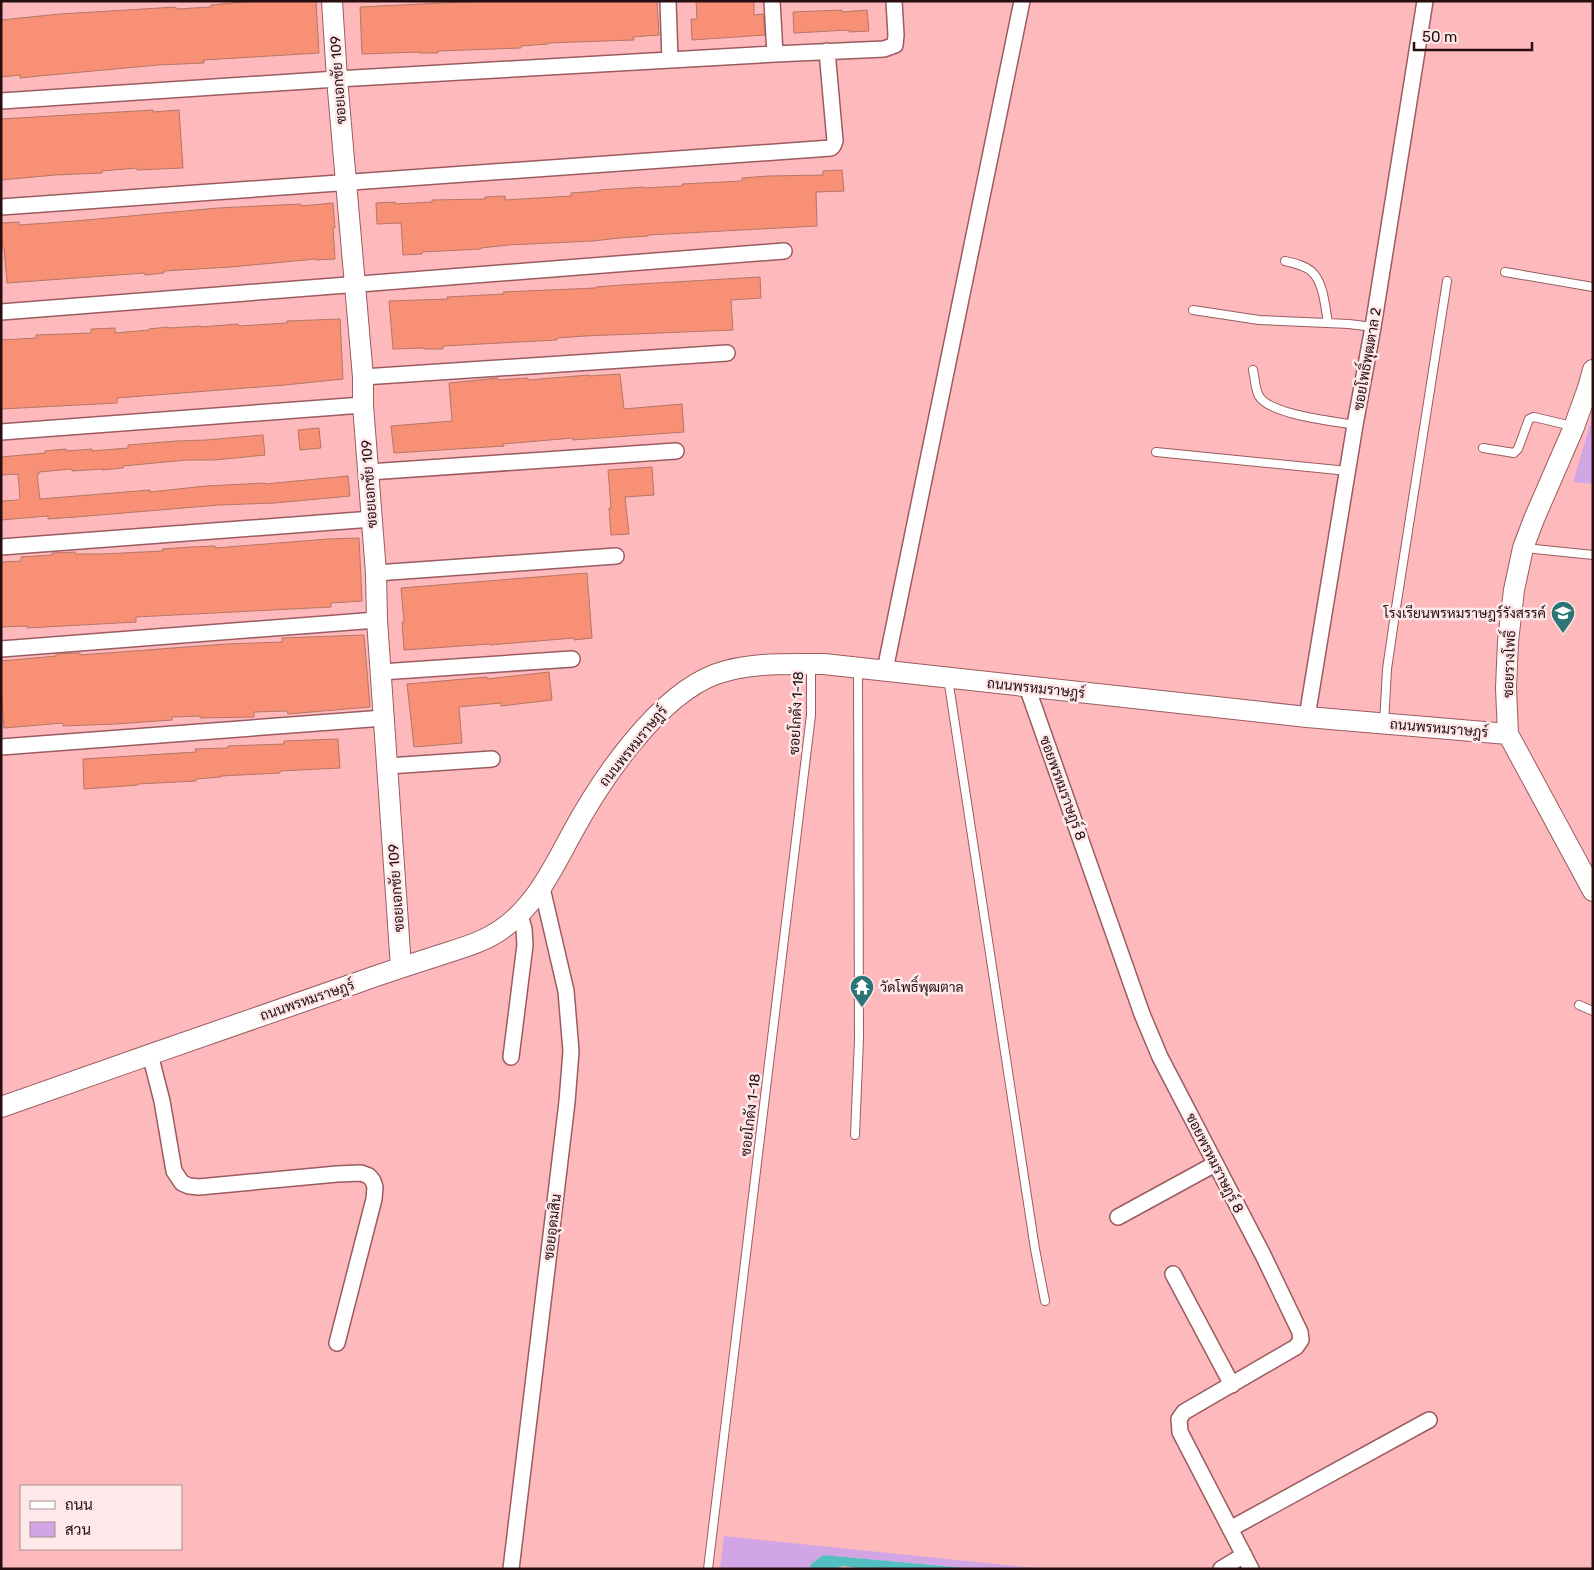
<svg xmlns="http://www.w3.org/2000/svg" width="1594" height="1570" font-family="Rubik,Sarabun,sans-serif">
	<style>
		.green { fill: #d2a5e4 }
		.water { fill: #52c0c0 }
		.building { fill: #f79074; stroke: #b47767 }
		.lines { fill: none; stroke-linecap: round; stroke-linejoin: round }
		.service-casing { stroke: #9a5c60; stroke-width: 10 }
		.minor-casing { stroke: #9a5c60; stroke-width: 18 }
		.tertiary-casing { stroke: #9a5c60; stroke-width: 22 }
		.service { stroke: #fff; stroke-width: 8 }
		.minor { stroke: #fff; stroke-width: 15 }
		.tertiary { stroke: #fff; stroke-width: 20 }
		.labels { text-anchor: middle; stroke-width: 5; stroke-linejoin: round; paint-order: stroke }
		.street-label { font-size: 14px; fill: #250d10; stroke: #fee8e9 }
		.poi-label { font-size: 14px; fill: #250d10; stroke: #fee8e9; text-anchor: end }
	</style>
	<rect width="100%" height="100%" fill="#feb9bc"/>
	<path class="green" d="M1593,415v69l-20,-2z
		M724,1536l320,33h-69l-152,-14 -12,9 -1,5h-90z"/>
	<path class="water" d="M823,1555l152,14h-108l-25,-3 -7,3h-25l1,-5z"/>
	<path class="building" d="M255,1h61l3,52 -115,7v3l-46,2 -119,11 -19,2v-3l-19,2v-57l59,-6 116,-7v2l35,-2v-2z
		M484,1h173l2,34 -26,2 1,3 -86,3v1l-27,2v2l-83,3v2h-19v-1l-57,2 -2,-47z
		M696,1h58v14l9,-1 2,21 -73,5 -1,-21h6z
		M842,10v2l25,-2 2,21 -20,1v-2l-55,3 -1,-21z
		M153,110v2l26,-2 4,58 -46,2v-2l-35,3v2l-47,2 -54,5v-61z
		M842,170l2,21 -28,1 1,34 -169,9v1l-29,2 -26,3 -85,4 -27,3v1l-59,3v2l-19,1 -2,-32 -24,1 -1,-21 19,-1v2l37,-2v-2l53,-1v-2l20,-1v4l66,-4v-3l28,-2v-1l45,-3v1l38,-2v-2l60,-3v-3l26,-2 55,-1v-4z
		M333,203l2,25h-2l2,31 -19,1v-1l-85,8 -67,4v2l-19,2v-2l-138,10 -3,-35h-2l-1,-25 18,-1v3l56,-4 143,-13 83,-4v2z
		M760,277l1,21 -30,2 2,30 -148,6 -28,2v2l-114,6v3h-19v-1l-31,1 -4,-48 59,-2 -1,-2 57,-3 -1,-2 93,-4v-1l26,-2z
		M340,319l3,60 -58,6 -168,13v5l-116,6v-69l35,-2v-3l55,-2v-4l24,-1v5l34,-3v-1l19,-2 1,1 32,-2v1l37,-3 1,2 48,-3v-2z
		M620,374l4,35 58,-5 2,28 -111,8v-2l-70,6 1,2 -110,7 -3,-27 61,-5 -3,-38 49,-5v2l30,-2v2l61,-5v1z
		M319,428l2,20 -21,2 -2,-20z
		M263,435l2,20 -50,5h-28l-64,6v2l-21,2v-1l-30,2v-2l-33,3v2l-2,1 3,24 110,-9v2l56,-6 59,-3v1l83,-8 2,20 -75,7 -56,2 -143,12 -28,2v-3l-47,4v-19l17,-1 2,-2 -2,-24 -17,1v-18l44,-4v-2l21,-2v2l26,-2v2l36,-3v-3l49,-4 29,-1z
		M652,467l2,28 -29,2 4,37 -18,1 -2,-27h2l-3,-38z
		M359,538l3,63 -31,2v4l-195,10v5l-109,6v-2l-26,1v-65l20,-1v-4l31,-2v-2l23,-1 1,2h26l61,-3 -1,-2 29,-2 24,-1v2l113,-9z
		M587,573l5,65 -18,2v-2l-84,7v-1l-86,6 -2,-28h2l-3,-34z
		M364,635l6,72 -82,7 -1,-3 -33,1v5l-54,1v-2l-28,1v3l-56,4 -53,2v-3l-59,5 -3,-38v-29l55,-5v-2l24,-1v2l146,-11 56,-2v-4z
		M549,672l3,28 -51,6v-3l-42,4 3,36 -48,4 -7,-63 80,-7v2z
		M338,739l2,29 -60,3v2l-59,3v1l-25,2v2l-58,3v1l-54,4 -1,-30 113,-7 -1,-3 33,-1v-2l56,-2v-3z"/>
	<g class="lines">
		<defs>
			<path id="service" d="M1285,261c9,2 19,4 26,10 13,11 14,36 17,52
				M1505,272l88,15
				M1193,310l66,10 90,4 24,3
				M1253,370c2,8 2,19 6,26 11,19 75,25 96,29
				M1483,448l31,5 4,-4 11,-30 5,-2 38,9
				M1156,452l192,19
				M1525,548l68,7
				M948,678l87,571 10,52
				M1384,724l3,-55 8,-55 52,-333
				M1579,1005l14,6
				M855,1135l4,-96 -1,-370
				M708,1569l103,-854v-51"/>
			<path id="minor" d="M668,1l2,59
				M772,1l3,53
				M1,101l336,-22 438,-25 109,-5 11,-4 1,-10 -2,-34
				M1,207l830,-59 2,-2 2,-5 -8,-90
				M1,312l783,-61
				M363,377l364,-24
				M1,432l362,-27
				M369,472l307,-21
				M1,547l371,-28
				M376,573l240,-17
				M1,649l376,-29
				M885,670l137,-669
				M381,672l191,-13
				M1027,687l115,327 18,43 103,198 37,77 1,8 -5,7 -112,65 -5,7 1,13 71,137
				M1307,717l48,-292 18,-98 52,-326
				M1,747l383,-29
				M388,766l104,-7
				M150,1054l12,47 12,70 8,12 7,3 10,1 138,-13 24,-1 8,3 4,5 2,6 -1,12 -37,144
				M511,1057l14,-112 -1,-16 -4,-14
				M1118,1217l97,-53
				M1173,1274l59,111
				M1230,1529l199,-109
				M511,1569l56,-467 4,-51 -5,-60 -24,-103
				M1221,1569l23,-14"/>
			<path id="tertiary" d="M332,1l5,78 26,298v28l13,168 1,47 24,347
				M1593,370l-5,18 -14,39 -40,92 -11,29 -9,42 -6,51 -2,47 2,46 85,157
				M1,1107c119,-42 239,-84 358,-125 25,-9 50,-17 75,-25 23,-8 47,-13 68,-28 33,-23 50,-59 69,-94 29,-54 86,-139 145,-161 34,-12 72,-10 108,-10l483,53 201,17"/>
		</defs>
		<use href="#service" class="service-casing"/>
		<use href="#minor" class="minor-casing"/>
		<use href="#tertiary" class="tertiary-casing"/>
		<use href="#service" class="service"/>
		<use href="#minor" class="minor"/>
		<use href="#tertiary" class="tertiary"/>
	</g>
	<defs>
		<symbol id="school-pin" viewBox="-11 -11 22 30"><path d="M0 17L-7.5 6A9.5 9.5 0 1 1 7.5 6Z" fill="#2b7576" stroke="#fee8e9"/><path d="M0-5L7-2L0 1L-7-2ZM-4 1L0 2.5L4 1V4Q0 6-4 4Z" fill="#fff"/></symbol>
		<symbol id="temple-pin" viewBox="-11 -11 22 30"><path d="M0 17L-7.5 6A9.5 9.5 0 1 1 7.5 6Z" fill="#2b7576" stroke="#fee8e9"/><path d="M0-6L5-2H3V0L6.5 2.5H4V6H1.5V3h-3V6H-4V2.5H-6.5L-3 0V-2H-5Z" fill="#fff"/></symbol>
	</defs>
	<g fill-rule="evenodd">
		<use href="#school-pin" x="1549" y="599" width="28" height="38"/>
		<use href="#temple-pin" x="848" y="973" width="28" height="38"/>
	</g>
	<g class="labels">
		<g class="street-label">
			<text transform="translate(338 80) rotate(-94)" y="5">ซอยเอกชัย 109</text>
			<text transform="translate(1367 359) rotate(-80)" y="5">ซอยโพธิ์พุฒตาล 2</text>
			<text transform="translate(369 484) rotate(-94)" y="5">ซอยเอกชัย 109</text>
			<text transform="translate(1509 664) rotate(-88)" y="5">ซอยรางโพธิ์</text>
			<text transform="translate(1036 688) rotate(6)" y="5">ถนนพรหมราษฎร์</text>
			<text transform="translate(796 713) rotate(-87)" y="5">ซอยโกดัง 1-18</text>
			<text transform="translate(1439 728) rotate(5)" y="5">ถนนพรหมราษฎร์</text>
			<text transform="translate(633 746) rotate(-51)" y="5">ถนนพรหมราษฎร์</text>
			<text transform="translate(1063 788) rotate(70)" y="5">ซอยพรหมราษฎร์ 8</text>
			<text transform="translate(396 888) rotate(-94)" y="5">ซอยเอกชัย 109</text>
			<text transform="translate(307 1000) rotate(-19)" y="5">ถนนพรหมราษฎร์</text>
			<text transform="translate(750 1115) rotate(-83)" y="5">ซอยโกดัง 1-18</text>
			<text transform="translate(1215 1163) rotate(63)" y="5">ซอยพรหมราษฎร์ 8</text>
			<text transform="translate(552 1227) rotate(-83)" y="5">ซอยอุดมสิน</text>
		</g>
		<g class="poi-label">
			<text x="1546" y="618">โรงเรียนพรหมราษฎร์รังสรรค์</text>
			<text x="880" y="992" text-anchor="start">วัดโพธิ์พุฒตาล</text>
		</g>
	</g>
	<rect width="1594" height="1570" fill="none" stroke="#250d10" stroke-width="5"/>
	<rect x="20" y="1485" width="162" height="65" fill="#fee8e9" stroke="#a79092"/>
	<rect x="30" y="1501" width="25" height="8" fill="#ffffff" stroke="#a79092"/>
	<text x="65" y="1510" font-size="15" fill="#250d10">ถนน</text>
	<rect x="30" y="1522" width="25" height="15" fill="#d2a5e4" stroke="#a79092"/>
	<text x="65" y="1535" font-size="15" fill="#250d10">สวน</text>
	<path d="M1414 42v8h118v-8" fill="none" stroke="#250d10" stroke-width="2.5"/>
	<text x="1422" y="42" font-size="15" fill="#250d10" stroke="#fee8e9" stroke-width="4" paint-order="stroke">50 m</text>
</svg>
